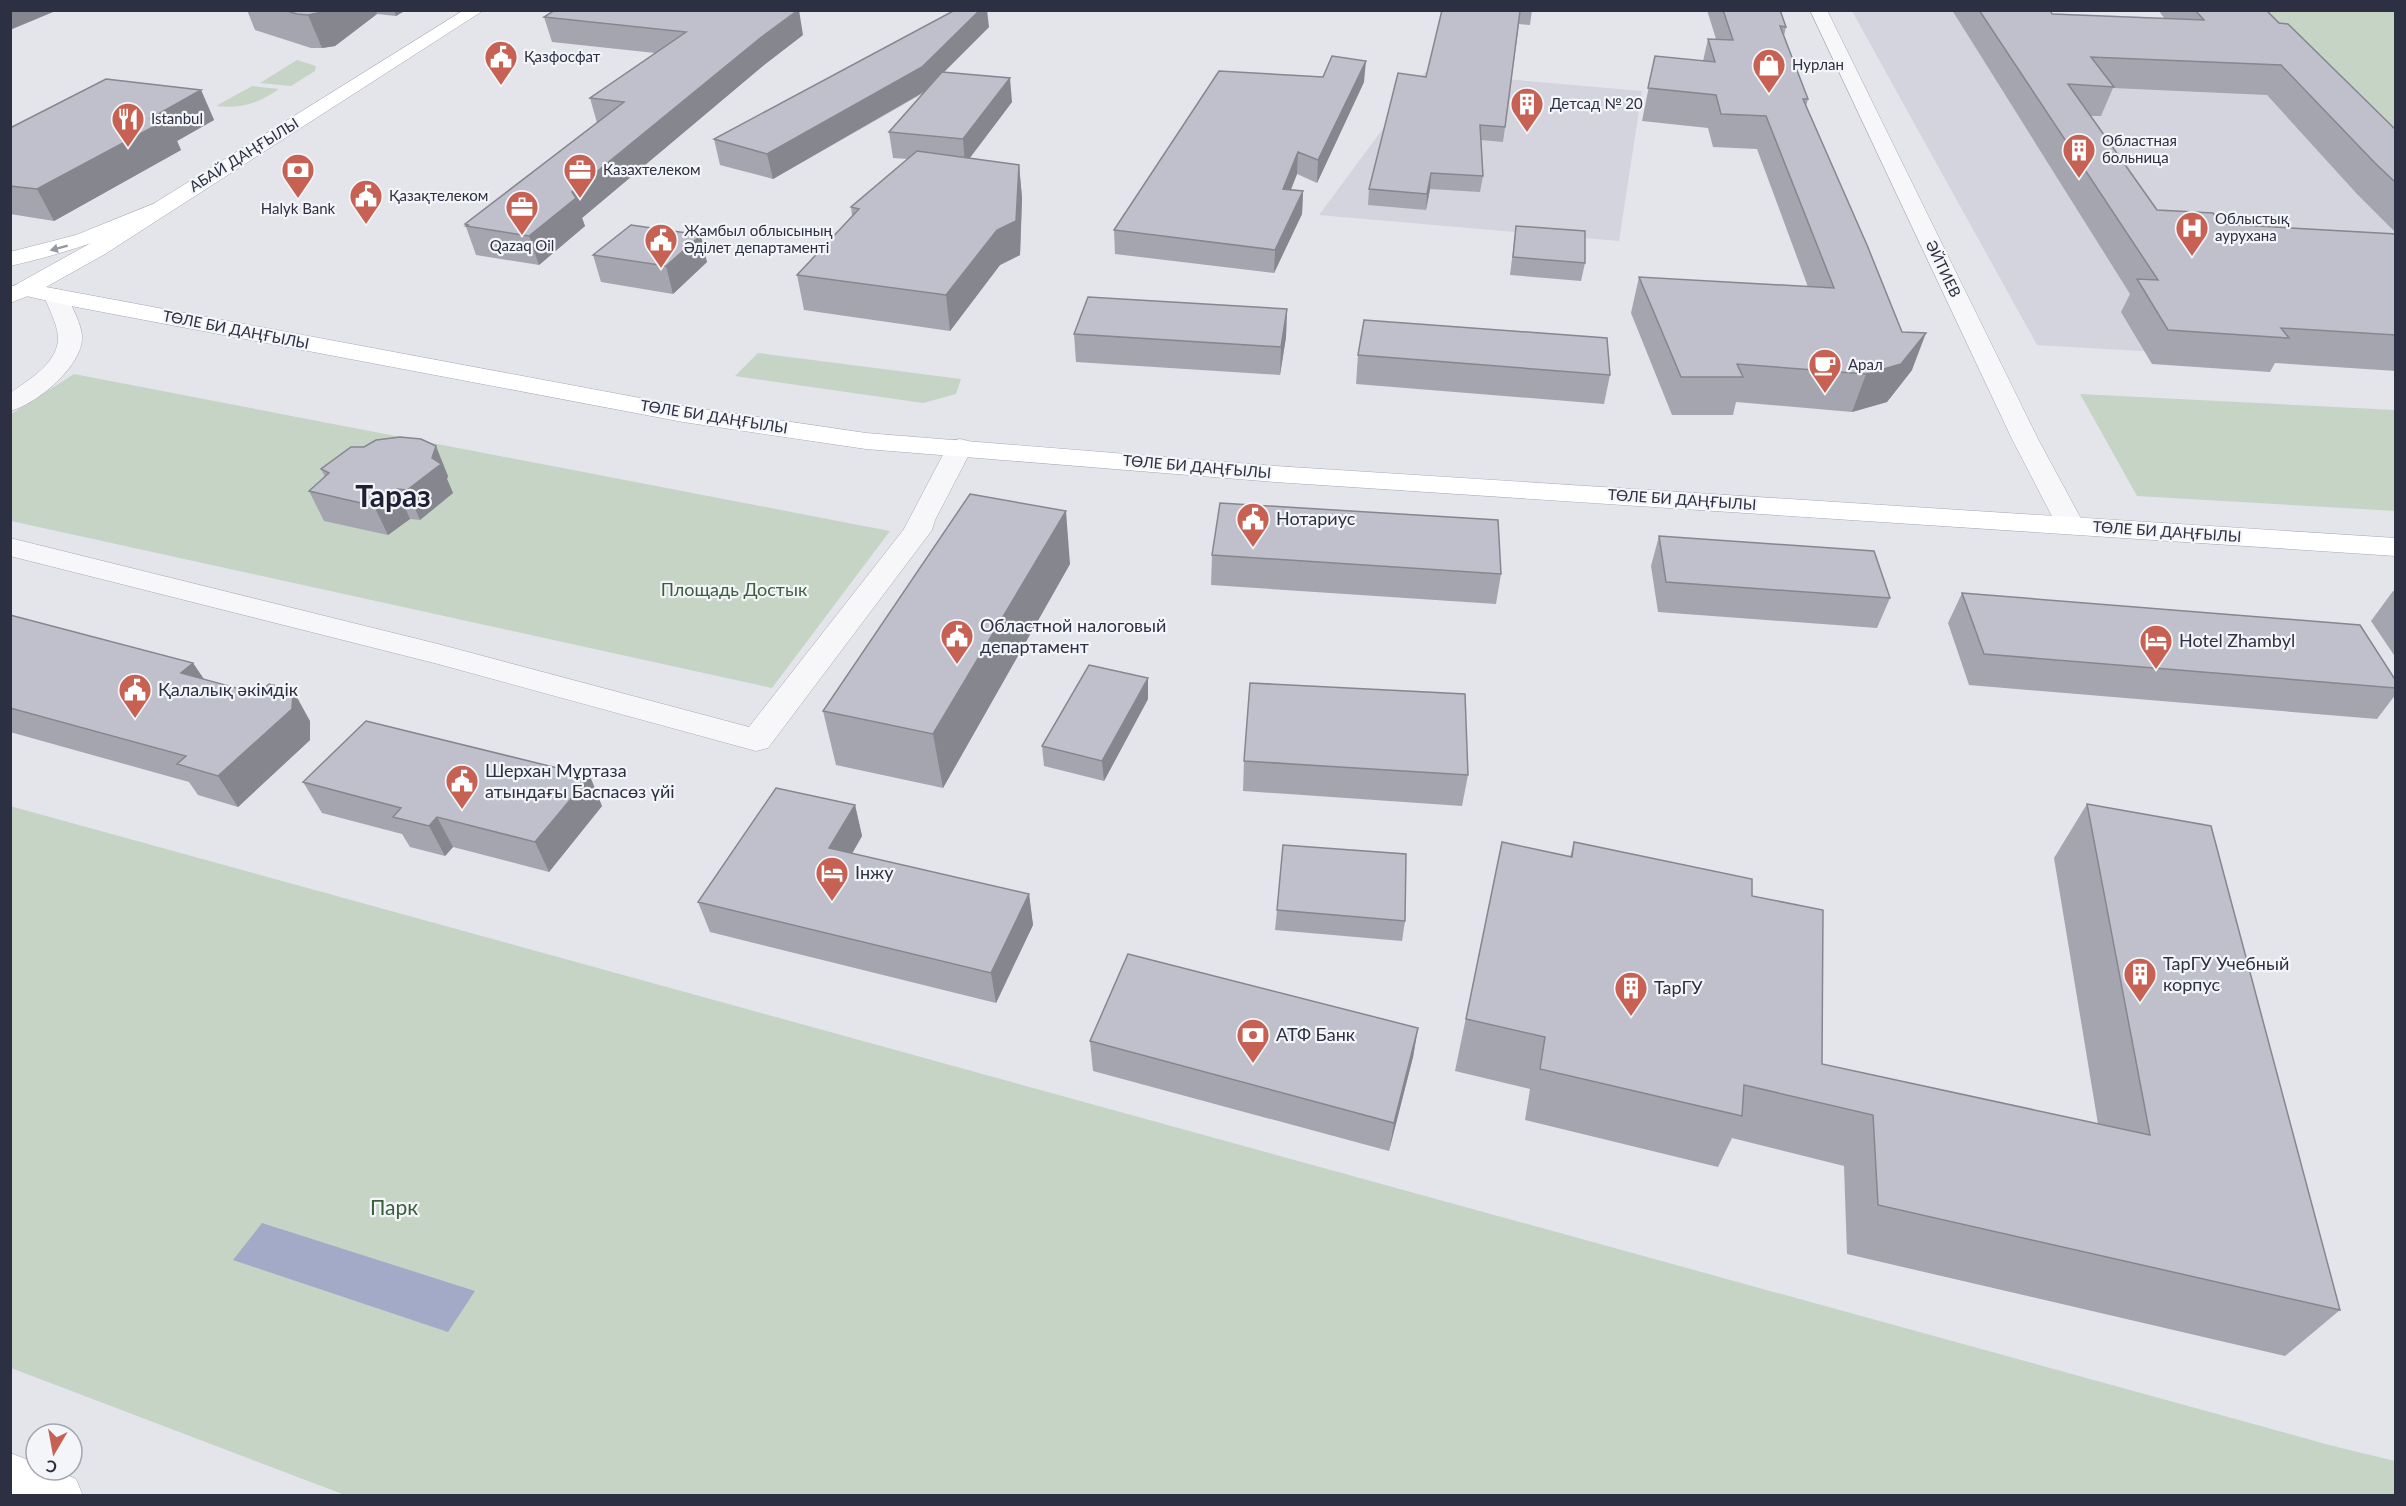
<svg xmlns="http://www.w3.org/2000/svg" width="2406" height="1506" font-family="Lato,sans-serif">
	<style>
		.built { fill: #d3d4dd }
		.green { fill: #c6d4c6 }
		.water { fill: #a2aac8 }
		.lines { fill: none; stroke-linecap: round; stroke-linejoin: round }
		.minor-casing { stroke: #a9abb5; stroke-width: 1 }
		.tertiary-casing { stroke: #a9abb5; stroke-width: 1 }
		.secondary-casing { stroke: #a9abb5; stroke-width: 1 }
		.primary-casing { stroke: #a4a7b6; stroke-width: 1 }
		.minor { fill: #f7f7fa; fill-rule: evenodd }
		.tertiary { fill: #f7f7fa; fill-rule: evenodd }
		.secondary { fill: #fff; fill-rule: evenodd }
		.primary { fill: #fff; fill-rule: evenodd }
		.wall { fill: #a4a5af }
		.shaded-wall { fill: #86868e }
		.building { fill: #bfc0cb; stroke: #86868e; stroke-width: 1.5 }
		.oneway { fill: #9697a1 }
		.labels { text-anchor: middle; stroke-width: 4.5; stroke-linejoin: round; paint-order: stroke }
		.far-poi-label { font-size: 15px; fill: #2d2f43; stroke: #f4f5f8; text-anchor: start }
		.far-street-label { font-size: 15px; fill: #2d2f43; stroke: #f4f5f8 }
		.poi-label { font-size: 18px; fill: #2d2f43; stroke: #f4f5f8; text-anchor: start }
		.park-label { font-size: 18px; fill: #3b5e3e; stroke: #f4f5f8 }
		.near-park-label { font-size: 21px; fill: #3b5e3e; stroke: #f4f5f8 }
		.town-label { font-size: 30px; font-weight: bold; fill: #1f2034; stroke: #f4f5f8 }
	</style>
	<rect width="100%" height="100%" fill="#e4e5eb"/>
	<path class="built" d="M1852,11h150l236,10 157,147v198l-358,-21z
		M1425,72l217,19 -23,150 -300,-26z"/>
	<path class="green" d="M2249,11h146v141z
		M297,60l19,6 -1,5 -24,15 -31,-3z
		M252,86l27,3c-20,14 -38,20 -63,17z
		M758,353l203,26 -5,15 -33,9 -188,-27z
		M74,374l816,157 -118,157 -761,-167v-107z
		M2080,394l315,16v101l-258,-15z
		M10,806l2323,640 62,15v34h-2050l-334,-127z"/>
	<path class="water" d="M262,1223l213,68 -27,41 -215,-72z"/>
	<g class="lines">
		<defs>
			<path id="minor" d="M56,289l8,2 4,5c4,13 13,26 14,40 2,29 -46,69 -72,75v-18c19,-13 49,-31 48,-56 -1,-14 -9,-28 -14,-41l4,-5z
				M960,439l9,2 4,6 -38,73 -3,10 -164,218 -12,3 -318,-87 -428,-108v-18l428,106 311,83 155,-198 43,-82 4,-6z"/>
			<path id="tertiary" d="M1810,10h17l211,429 47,87 -4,6 -10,2 -10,-2 -4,-6 -45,-87z"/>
			<path id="secondary" d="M153,204l7,2 4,4 -4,4c-48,24 -97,40 -150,52v-14l66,-17z
				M25,282l8,2 3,5 -3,5 -23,9v-16z
				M10,1453l26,10v7h19l21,9 7,17h-73z"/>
			<path id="primary" d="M464,10h20l-379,244 -59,33 637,119 183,27 409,33 1121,72v18l-1121,-74 -409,-33 -183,-27 -607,-115 -59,-13 -3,-5 3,-5 72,-40z"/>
		</defs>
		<use href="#minor" class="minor-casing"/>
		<use href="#tertiary" class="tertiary-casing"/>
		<use href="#secondary" class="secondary-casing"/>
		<use href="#primary" class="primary-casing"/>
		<use href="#minor" class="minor"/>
		<use href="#tertiary" class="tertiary"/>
		<use href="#secondary" class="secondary"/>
		<use href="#primary" class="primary"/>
	</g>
	<path class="wall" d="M247,10h159l-10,6 -19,-2 -42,32 -13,2h-11l-56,-18z
		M1442,10h90l-2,15 -11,-1 -16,118 -22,-2 2,36 -3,16 -50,-3 -4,21 -58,-5 1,-16 57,-112z
		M1707,10h73l6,17 -2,9 24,63 -2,8 106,263 -25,32 -35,10 -116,-10 -3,13h-61l-41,-102 8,-36 169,10 -51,-138 -44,-2 -5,-19 -66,-7 13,-65 48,5 5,-22h8z
		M1952,10h98l2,4 113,5 -7,-9h108l130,120v103l-39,-39 -90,-99 -154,-7 -12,28h-11l67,94 64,14 175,10v137l-121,-8 -5,9 -118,-8 -31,-52 9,-18z
		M544,17l259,18 -39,30 -182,153 3,8 -46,39 -63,-10 -11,-31 132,-101 -7,-25 65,-45 -103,-11z
		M989,27l-45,45 68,30 -42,56 49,7 3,33 -2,57 -20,10 -50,66 -146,-21 -7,-35 55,-59 -1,-9 57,-48 -15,-1 -4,-26 36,-40 -152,87 -53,-14 -6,-26z
		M1364,82l-47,101 -20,-9 -6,16 12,1 -1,23 -28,59 -159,-19 -1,-24z
		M201,90l13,30 -37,21 4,9 -127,71 -44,-7v-86z
		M1516,226l69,37 -4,18 -71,-6z
		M593,255l114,7 -34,32 -72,-12z
		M1287,309l-1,28 -6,38 -204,-13 -2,-28z
		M1358,355l252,20 -6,29 -248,-20z
		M321,469l127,7 -1,3 6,14 -33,27 -10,-1 -22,16 -64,-14 -15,-30 16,-14z
		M1659,536l231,62 -13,30 -219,-16 -7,-46z
		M1212,555l289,19 -5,30 -285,-19z
		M1070,564l-127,224 -107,-23 -13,-54z
		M2393,591h3v67l-25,-37z
		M1962,593l434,88v13l-19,25 -408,-34 -21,-62z
		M10,615l183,48 11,16 106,42v19l-72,67 -40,-12 -9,-13 -179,-50z
		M1148,699l-44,82 -60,-15 -2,-20z
		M1244,761l224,14 -6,31 -219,-15z
		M303,782l299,24 -53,66 -96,-25 -8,9 -35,-9 -8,-13 -80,-21z
		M2087,804l253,506 -55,46 -438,-102 -3,-88 -112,-28 -14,29 -193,-47 5,-31 -75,-18 47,-229 68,15 4,-15 178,54 70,168 276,60 -44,-266z
		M855,805l7,31 -10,18 177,40 4,31 -37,78 -286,-71 -12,-30z
		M1277,910l128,11 -3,20 -127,-11z
		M1418,1028l-5,29 -24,94 -296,-80 -3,-30z"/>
	<path class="shaded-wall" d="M10,10h48l-48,20z
		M325,10h51l1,4 -42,32 -13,2 -14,-33z
		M394,10h12l-10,6z
		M799,10l4,25 -39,30 -182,153 3,8 -46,39 -10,-29 43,-44 187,-153z
		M980,10h7l2,17 -64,64 -152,88 -6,-25z
		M1366,61l-2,21 -47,101 1,-23z
		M1010,78l2,24 -47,62 -2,-25z
		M201,90l13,30 -37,21 4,9 -127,71 -17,-32 114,-71z
		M1298,152l-1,22 -15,37 1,-22z
		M1019,165l3,33 -2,57 -20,10 -50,66 -4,-36z
		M1431,173l-1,16 -4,21 1,-16z
		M1303,191l-1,23 -28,59 1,-23z
		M701,235l6,27 -34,32 -7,-28z
		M1287,309l-1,28 -6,38 1,-28z
		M1926,333l-14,37 -25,32 -35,10 14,-38z
		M436,446l12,30 -1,3 6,14 -33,27 -13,-30 25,-32z
		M397,489l13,30 -22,16 -14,-29z
		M1066,511l4,53 -127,224 -10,-54z
		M193,663l20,30 -32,-20z
		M1148,678v21l-44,82 -2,-20z
		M293,690l17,31v19l-72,67 -20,-31z
		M590,776l12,30 -53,66 -14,-30z
		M855,805l7,31 -25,43 -8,-31z
		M437,817l16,30 -8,9 -16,-30z
		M1029,894l4,31 -37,78 -5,-30z
		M1418,1028l-5,29 -24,94 5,-28z"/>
	<path class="building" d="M284,10h41l-3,2 -14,3 -11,-1z
		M555,10h243l-39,29 -187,153 4,6 -47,38 -63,-10 2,-1 -3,-1 159,-122 -34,-4 96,-66 -142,-15z
		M955,10h25l-58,57 -155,87 -53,-15z
		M1442,10h90l-12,1 -15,116 -25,-2 3,51 -52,-3 -4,21 -58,-5 29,-116 28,4z
		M1723,10h57l6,17 -6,-1 28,73h-5l64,146 35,87 24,1 -25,31 -35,10 -129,-10 6,13h-62l-42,-100 195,11 -68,-172 -45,-2 -5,-19 -68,-7 7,-32 60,6 -7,-23 25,1z
		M1979,10h71l2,4 152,6 -9,-10h71l13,13 9,1 108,106v53l-21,-20 -94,-98 -190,-8 23,30 -46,-3 89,126 56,3 8,11 175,10v101l-115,-7 8,10 -121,-8 -31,-51 21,1z
		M1332,56l34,5 -48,99 -20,-8 -15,37 20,2 -28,59 -161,-20 105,-159 104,6z
		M942,72l68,6 -47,61 -74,-7z
		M106,79l95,11 -50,28 15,2 -129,69 -27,-3v-58z
		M917,151l102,14 -3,56 -19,9 -51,65 -149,-20 62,-66 -8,-2z
		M631,225l70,10 -35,31 -73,-11z
		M1516,226l69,5v32l-72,-6z
		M1088,297l199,12 -6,38 -207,-13z
		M1364,320l243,18 3,37 -252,-20z
		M400,437l21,2 15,7 -4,12 9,6 -34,26 -10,-1 -23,17 -65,-15 20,-18 -8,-4 30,-22h13l12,-7z
		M970,494l96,17 -133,223 -110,-23z
		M1220,503l278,17 3,54 -289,-19z
		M1659,536l215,15 16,47 -224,-16z
		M1962,593l398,32 36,56v7l-412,-34z
		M10,615l183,48 -12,10 77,21 11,-10 24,6 -1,19 -74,67 -41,-12 9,-8 -176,-48z
		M1089,665l59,13 -46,83 -60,-15z
		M1250,683l215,11 3,81 -224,-14z
		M366,721l224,55 -55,66 -98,-25 -8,9 -36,-9 8,-9 -98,-26z
		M776,788l79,17 -26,43 200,46 -38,79 -293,-71z
		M2087,804l124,22 129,484 -462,-105 -5,-90 -129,-30 -2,31 -202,-47 5,-32 -79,-18 36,-177 70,15 2,-15 178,37v17l71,14 -1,154 328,71z
		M1283,845l123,9 -1,67 -128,-11z
		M1128,954l290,74 -24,95 -304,-82z"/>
	<defs><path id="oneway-solid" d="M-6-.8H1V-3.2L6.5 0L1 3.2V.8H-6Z" transform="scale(1.5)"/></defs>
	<use class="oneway" href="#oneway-solid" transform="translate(59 248) rotate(165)"/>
	<defs>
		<symbol id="civic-pin" viewBox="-11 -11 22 30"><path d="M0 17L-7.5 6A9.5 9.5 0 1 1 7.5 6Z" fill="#c66153" stroke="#f4f5f8"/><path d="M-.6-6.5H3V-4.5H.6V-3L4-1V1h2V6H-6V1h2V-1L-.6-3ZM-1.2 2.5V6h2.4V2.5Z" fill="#fff"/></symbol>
		<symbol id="shop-pin" viewBox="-11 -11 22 30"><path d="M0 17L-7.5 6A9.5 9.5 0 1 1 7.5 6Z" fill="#c66153" stroke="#f4f5f8"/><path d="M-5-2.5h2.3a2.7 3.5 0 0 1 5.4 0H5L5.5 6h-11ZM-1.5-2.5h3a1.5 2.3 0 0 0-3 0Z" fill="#fff"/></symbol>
		<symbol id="building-pin" viewBox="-11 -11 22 30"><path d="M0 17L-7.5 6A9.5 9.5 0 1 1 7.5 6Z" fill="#c66153" stroke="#f4f5f8"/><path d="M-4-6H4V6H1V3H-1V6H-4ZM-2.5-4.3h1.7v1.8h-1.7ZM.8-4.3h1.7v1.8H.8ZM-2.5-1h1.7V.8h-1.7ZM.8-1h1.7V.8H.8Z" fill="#fff"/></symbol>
		<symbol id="restaurant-pin" viewBox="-11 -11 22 30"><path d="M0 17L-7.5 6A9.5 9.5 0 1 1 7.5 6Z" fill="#c66153" stroke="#f4f5f8"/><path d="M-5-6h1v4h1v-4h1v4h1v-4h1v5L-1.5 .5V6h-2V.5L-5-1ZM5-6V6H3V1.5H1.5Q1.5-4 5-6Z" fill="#fff"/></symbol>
		<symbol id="bank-pin" viewBox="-11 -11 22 30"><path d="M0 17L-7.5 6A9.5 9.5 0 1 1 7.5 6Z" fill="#c66153" stroke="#f4f5f8"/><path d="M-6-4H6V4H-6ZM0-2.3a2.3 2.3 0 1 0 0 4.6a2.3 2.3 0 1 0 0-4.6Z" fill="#fff"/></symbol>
		<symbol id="office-pin" viewBox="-11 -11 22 30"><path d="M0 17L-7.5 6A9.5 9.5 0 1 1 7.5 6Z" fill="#c66153" stroke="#f4f5f8"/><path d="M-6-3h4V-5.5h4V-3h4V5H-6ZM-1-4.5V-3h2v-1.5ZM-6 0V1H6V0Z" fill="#fff"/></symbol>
		<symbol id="hospital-pin" viewBox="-11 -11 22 30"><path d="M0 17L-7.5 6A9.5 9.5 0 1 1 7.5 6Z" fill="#c66153" stroke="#f4f5f8"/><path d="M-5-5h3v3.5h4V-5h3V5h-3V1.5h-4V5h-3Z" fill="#fff"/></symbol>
		<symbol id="cafe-pin" viewBox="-11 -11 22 30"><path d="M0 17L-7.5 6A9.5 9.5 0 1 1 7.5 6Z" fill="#c66153" stroke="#f4f5f8"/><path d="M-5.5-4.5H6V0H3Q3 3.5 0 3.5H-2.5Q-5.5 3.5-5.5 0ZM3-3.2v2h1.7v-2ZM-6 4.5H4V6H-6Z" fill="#fff"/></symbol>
		<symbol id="hotel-pin" viewBox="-11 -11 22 30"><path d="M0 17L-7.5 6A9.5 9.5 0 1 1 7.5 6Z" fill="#c66153" stroke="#f4f5f8"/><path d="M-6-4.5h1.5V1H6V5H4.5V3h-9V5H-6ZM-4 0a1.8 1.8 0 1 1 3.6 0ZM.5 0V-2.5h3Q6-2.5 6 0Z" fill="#fff"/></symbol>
	</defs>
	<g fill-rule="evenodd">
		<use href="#civic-pin" x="482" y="38" width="38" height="52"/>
		<use href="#shop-pin" x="1750" y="46" width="38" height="52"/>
		<use href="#building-pin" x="1508" y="85" width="38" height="52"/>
		<use href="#restaurant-pin" x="109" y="100" width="38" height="52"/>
		<use href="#building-pin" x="2060" y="131" width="38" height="52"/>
		<use href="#bank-pin" x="279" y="151" width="38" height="52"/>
		<use href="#office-pin" x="561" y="151" width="38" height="52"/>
		<use href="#civic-pin" x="347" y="177" width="38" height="52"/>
		<use href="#office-pin" x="503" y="188" width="38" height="52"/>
		<use href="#hospital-pin" x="2173" y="209" width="38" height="52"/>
		<use href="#civic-pin" x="642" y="221" width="38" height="52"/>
		<use href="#cafe-pin" x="1806" y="346" width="38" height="52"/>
		<use href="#civic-pin" x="1234" y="500" width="38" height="52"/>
		<use href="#civic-pin" x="938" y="617" width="38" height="52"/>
		<use href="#hotel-pin" x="2137" y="622" width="38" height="52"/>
		<use href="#civic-pin" x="116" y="671" width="38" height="52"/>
		<use href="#civic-pin" x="443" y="762" width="38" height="52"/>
		<use href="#hotel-pin" x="813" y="854" width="38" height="52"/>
		<use href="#building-pin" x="2121" y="955" width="38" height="52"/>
		<use href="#building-pin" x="1612" y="969" width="38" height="52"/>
		<use href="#bank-pin" x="1234" y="1016" width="38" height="52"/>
	</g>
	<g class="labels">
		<g class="far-poi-label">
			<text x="524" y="62">Қазфосфат</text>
			<text x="1792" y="70">Нурлан</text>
			<text x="1550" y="109">Детсад № 20</text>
			<text x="151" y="124">Istanbul</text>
			<text x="2102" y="146">Областная<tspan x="2102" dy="17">больница</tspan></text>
			<text x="603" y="175">Казахтелеком</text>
			<text x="389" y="201">Қазақтелеком</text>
			<text x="298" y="214" text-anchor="middle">Halyk Bank</text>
			<text x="2215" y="224">Облыстық<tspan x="2215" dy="17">аурухана</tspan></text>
			<text x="684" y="236">Жамбыл облысының<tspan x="684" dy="17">Әділет департаменті</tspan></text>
			<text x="522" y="251" text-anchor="middle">Qazaq Oil</text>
			<text x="1848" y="370">Арал</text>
		</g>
		<g class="far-street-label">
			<text transform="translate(244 155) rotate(-32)" y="5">АБАЙ ДАҢҒЫЛЫ</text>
			<text transform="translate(1943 269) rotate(64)" y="5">ӘЙТИЕВ</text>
			<text transform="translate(236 330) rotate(11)" y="5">ТӨЛЕ БИ ДАҢҒЫЛЫ</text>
			<text transform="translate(714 417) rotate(9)" y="5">ТӨЛЕ БИ ДАҢҒЫЛЫ</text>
			<text transform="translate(1197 467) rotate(5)" y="5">ТӨЛЕ БИ ДАҢҒЫЛЫ</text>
			<text transform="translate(1682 500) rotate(4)" y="5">ТӨЛЕ БИ ДАҢҒЫЛЫ</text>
			<text transform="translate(2167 532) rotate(4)" y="5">ТӨЛЕ БИ ДАҢҒЫЛЫ</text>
		</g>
		<g class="poi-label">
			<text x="1276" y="525">Нотариус</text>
			<text x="980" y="632">Областной налоговый<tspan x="980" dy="21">департамент</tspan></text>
			<text x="2179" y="647">Hotel Zhambyl</text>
			<text x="158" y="696">Қалалық әкімдік</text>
			<text x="485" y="777">Шерхан Мұртаза<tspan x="485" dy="21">атындағы Баспасөз үйі</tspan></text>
			<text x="855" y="879">Інжу</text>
			<text x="2163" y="970">ТарГУ Учебный<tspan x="2163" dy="21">корпус</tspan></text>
			<text x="1654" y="994">ТарГУ</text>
			<text x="1276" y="1041">АТФ Банк</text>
		</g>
		<g class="park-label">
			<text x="734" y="596">Площадь Достык</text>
		</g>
		<g class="near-park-label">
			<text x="394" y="1215">Парк</text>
		</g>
		<g class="town-label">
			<text x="393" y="507">Тараз</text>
		</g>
	</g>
	<rect width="2406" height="1506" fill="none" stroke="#2d2f43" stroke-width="24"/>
	<g transform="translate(54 1452) rotate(190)"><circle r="28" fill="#f4f5f8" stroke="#a4a6b0" stroke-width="1.5"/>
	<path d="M0-4.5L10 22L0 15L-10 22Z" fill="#c66153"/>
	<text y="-9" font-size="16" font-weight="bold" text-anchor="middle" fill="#2d2f43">С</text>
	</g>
</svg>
